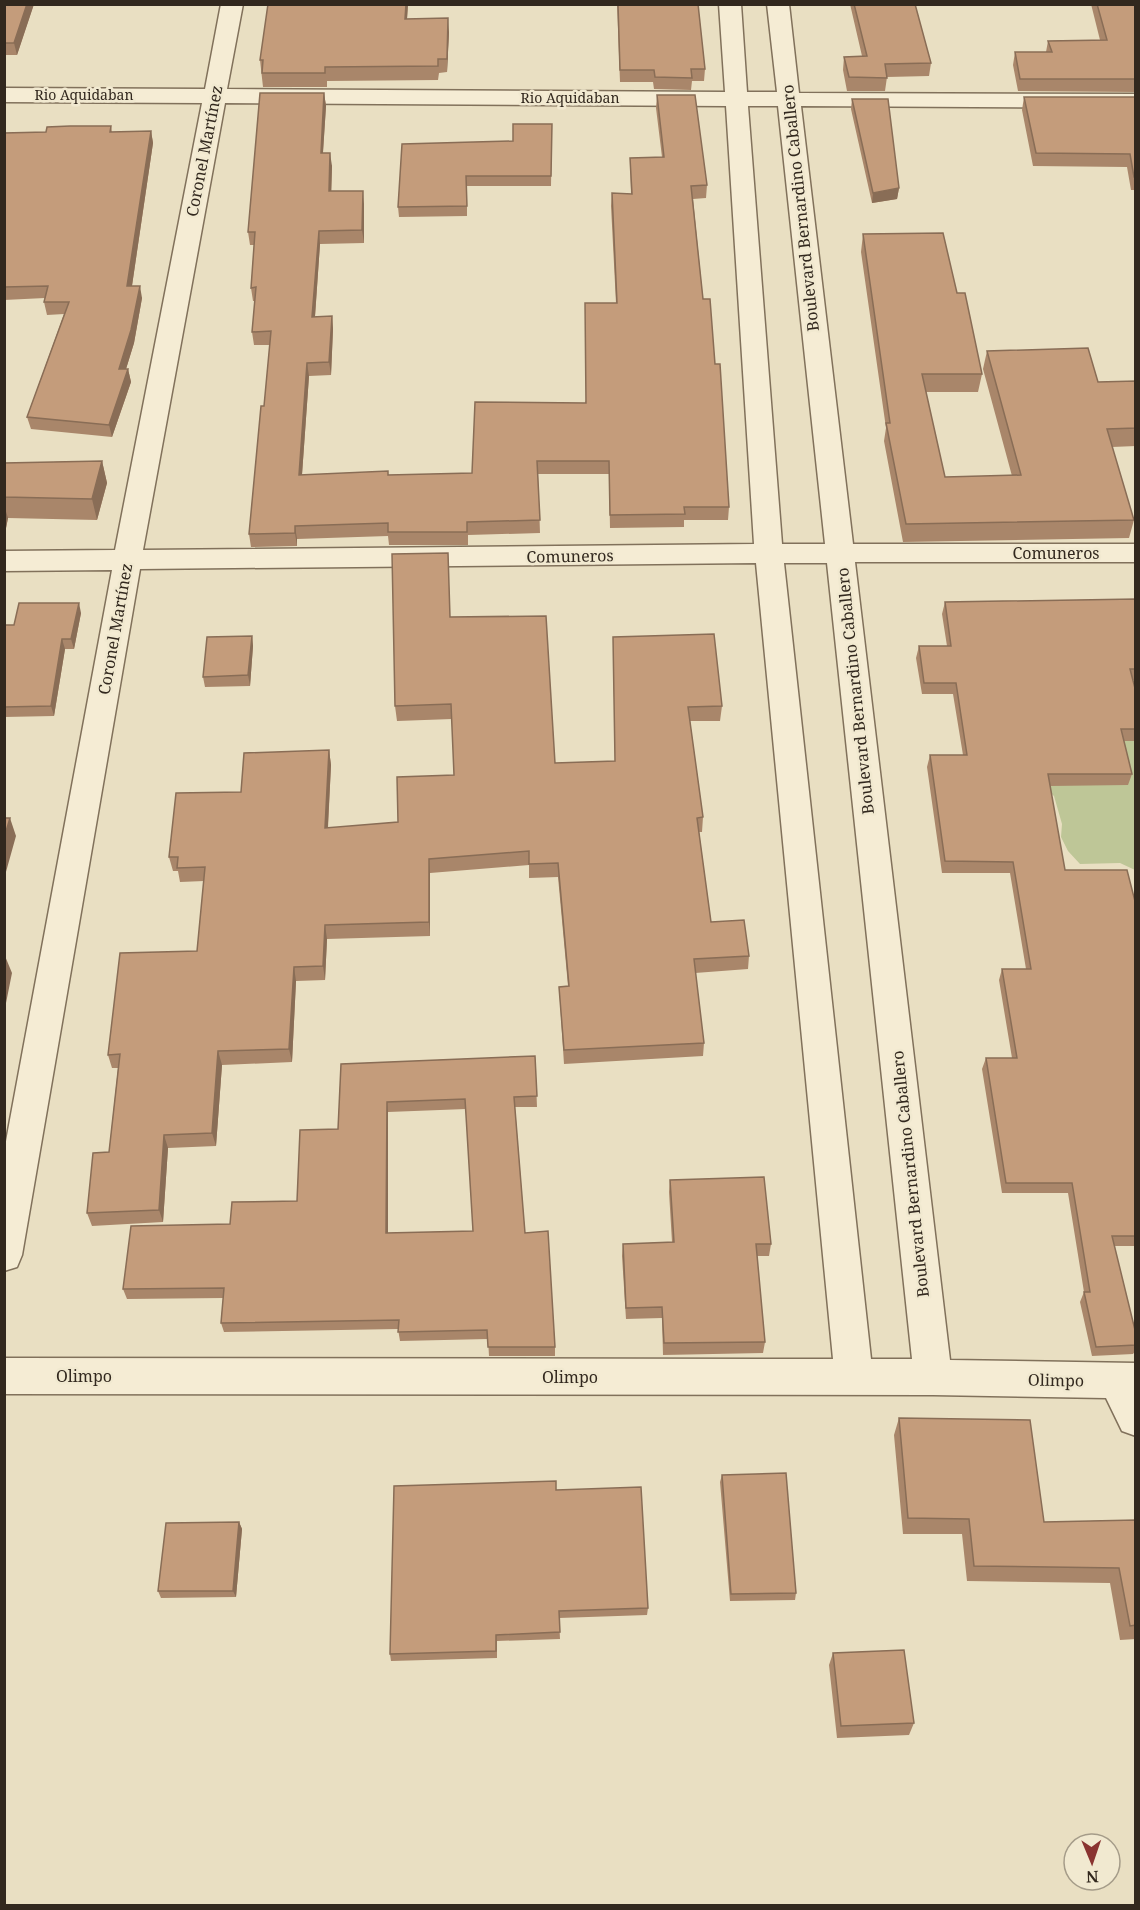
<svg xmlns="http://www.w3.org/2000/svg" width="1140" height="1910" font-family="'Noto Serif',serif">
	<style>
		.green { fill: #bec697 }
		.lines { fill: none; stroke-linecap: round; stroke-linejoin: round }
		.minor-casing { stroke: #81715b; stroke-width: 3 }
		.minor { fill: #f5ecd4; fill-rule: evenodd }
		.wall { fill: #a9866a; fill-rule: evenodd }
		.shaded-wall { fill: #896d56 }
		.building { fill: #c49c7b; stroke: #896d56; stroke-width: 1.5; fill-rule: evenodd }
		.labels { text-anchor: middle; stroke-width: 5; stroke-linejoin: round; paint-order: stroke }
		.far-street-label { font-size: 14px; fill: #32281e; stroke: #f1e9d0 }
		.street-label { font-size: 16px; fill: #32281e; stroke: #f1e9d0 }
	</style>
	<rect width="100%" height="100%" fill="#e9dfc2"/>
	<path class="green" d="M1135,605v265l-15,-7 -40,1 -12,-13 -7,-14 1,-13 -8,-28 -13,-12z"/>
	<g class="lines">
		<defs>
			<path id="minor" d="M221,4h22l-16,85 498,3 -6,-88h22l6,88h30l-10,-88h22l10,89 337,1v14l-335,-2 52,438h283v18h-281l95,798 186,3v73l-14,-5 -16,-33 -173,-3 -929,-1v-36l829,1 -77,-796 -616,6 -118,686 -5,12 -13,4v-119l108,-582 -108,1v-20l111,-1 87,-447 -198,-1v-14l201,1zM225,103l501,3 28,438 -611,6zM748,106h30l47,438h-43zM784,563h43l85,796h-41z"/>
		</defs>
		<use href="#minor" class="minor-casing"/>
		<use href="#minor" class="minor"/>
	</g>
	<path class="wall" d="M4,4h30l-17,51h-13z
		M268,4h140l-1,15 42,13 -2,40 -8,1 -1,7 -111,1v6h-64l-3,-27z
		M617,4h81l7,65 -1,12h-12l-1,9 -37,-1 -1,-7h-33z
		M850,4h65l16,59 -2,13 -42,1 -2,14h-38l-4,-21 1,-13 18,-1z
		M1091,4h45v88l-118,-1 -5,-26 2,-13h31l2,-11 52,-1z
		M324,93l2,13 -3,47 9,13 -1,25 33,13v39l-44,1 -5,73 17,-1 1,13 -2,46 -22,1 -7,99h86l84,-2 113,-70 31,-100 -5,-97 1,-13 19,1 -1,-36 32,-1 -6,-49 1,-13 50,90 -1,13 -13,1 10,100 12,65 14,143 -1,13h-44v7l-74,1 -1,-54h-71l2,59 -72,2v10h-79l-1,-9 -91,3v7l-46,1 -2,-13 15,-128 6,-61h-16l-2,-13 3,-31h-2l-2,-13 3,-43h-4l-2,-13z
		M1024,97h112v93h-5l-4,-23 -94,-1 -11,-56z
		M852,99l47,89 -2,11 -25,4 -21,-94z
		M552,124l-1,62h-84v30l-68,1 -1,-10 115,-66z
		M111,126l1,6 39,-1 2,12 -21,143 10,12 -8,45 -8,26h2l3,13 -19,55 -81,-8 -4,-12 37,-103 -17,1 -3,-13 1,-4 -41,2v-167l42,-1z
		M863,234l94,59 25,81 -4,18h-52l19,85 67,-1 -29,-107 4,-18 111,31 38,-1v65l-24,1 22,73 -5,18 -226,4 -19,-101 2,-13 -25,-176z
		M102,461l5,22 -10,37 -89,-2 -4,20v-75z
		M448,553l2,64 105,146 60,-2 -2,-124 109,69 -2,15h-30l13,96 -1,15h-3l12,90 38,34 -1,13 -53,4 9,70 -1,13 -139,8 -5,-77 9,-1 -10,-109 -29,1v-13l-99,8v63l-103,3 -2,41 -29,1 -4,81 -70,3 -6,81 -48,2 -5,74 -71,4 -5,-13 22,-61 9,-84h-6l-4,-13 89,-104 7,-70 -24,1 -2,-11h-5l-4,-14 72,-65 88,-42 2,15 -3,63 70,-6 56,-47 -2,-56 -55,2 -2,-15z
		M1136,599v81h-3l3,12v49h-12l8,33 -4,11 -78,1 15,84 71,35v341h-22l22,88v16l-3,4 -41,2 -12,-54 4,-10 -16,-99h-66l-20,-124 4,-11h26l-13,-78 3,-11h24l-16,-96h-68l-15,-106 3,-12h33l-10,-61h-31l-6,-36 3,-12h28l-5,-32 3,-12z
		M81,613l-7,36h-9l-11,67 -50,1v-92h10z
		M252,636l1,10 -3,40 -45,1 -2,-10z
		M535,1056l2,51h-22l10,126 30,114v9h-66l-1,-17 -88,2 -2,-12 -174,3 -3,-9 2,-25 -96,1 -4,-10 107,-65 67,-23 41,-72 3,-65zM466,1109l7,122 -85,2v-121z
		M670,1180l101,64 -2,12h-12l8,86 -2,11 -100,2 -1,-37 -36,1 -4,-63 1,-12 49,-2 -3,-50z
		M899,1418l145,104 92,-2v119l-16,1 -10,-57 -143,-2 -5,-47h-59l-9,-99z
		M722,1475l74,118 -1,7 -65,1 -10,-119z
		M556,1490l92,118 -1,7 -88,3 1,21 -63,2v17l-106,3 -1,-7z
		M239,1522l3,7 -6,68 -75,1 -3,-7z
		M833,1653l81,70 -5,12 -72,3 -8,-73z"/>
	<path class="shaded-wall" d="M27,4h7l-17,51 -3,-12z
		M406,4h2l-2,29 -1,-14z
		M448,18l1,14 -2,40v-13z
		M324,93l2,13 -4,60 -1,-13z
		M151,131l2,12 -23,156 -3,-13z
		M330,153l2,13 -1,38 -2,-13z
		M899,188l-2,11 -25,4 1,-10z
		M363,191l1,13v39l-2,-13z
		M319,231l1,13 -6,86 -2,-13z
		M140,286l2,12 -8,45 -12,39 -3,-13z
		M332,316l1,13 -2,46 -2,-13z
		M307,363l2,13 -8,112 -2,-13z
		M128,369l3,13 -19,55 -3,-12z
		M102,461l5,22 -10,37 -5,-21z
		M4,505l4,13 -4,20z
		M295,526l2,13v7l-2,-13z
		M79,603l2,10 -7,36 -3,-10z
		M252,636l1,10 -3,40 -2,-11z
		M62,639l3,10 -11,67 -3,-10z
		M329,750l2,15 -4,77 -2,-14z
		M10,818l6,18 -12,43v-41z
		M429,859l1,14v63l-1,-14z
		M325,925l2,14 -2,41 -2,-14z
		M5,956l7,17 -8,40v-54z
		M294,967l2,14 -4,81 -3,-13z
		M218,1051l4,14 -6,81 -4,-13z
		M387,1102l1,10v131l-2,-10z
		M164,1135l4,13 -5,74 -4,-12z
		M239,1522l3,7 -6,68 -3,-6z"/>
	<path class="building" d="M4,4h23l-13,39h-10z
		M268,4h138l-1,15 43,-1 -1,41h-9v7l-113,1v6h-63l1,-13h-3z
		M618,4h80l7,65h-14l1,9 -37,-1 -1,-7h-34z
		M854,4h61l16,59 -46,1 2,14 -38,-1 -5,-20 23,-1z
		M1097,4h39v75h-116l-5,-27h37l-4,-11 59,-1z
		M260,93h64l-3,60h9l-1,38h34l-1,39 -43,1 -7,86 20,-1 -3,46 -22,1 -8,112 89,-4v4l84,-2 3,-71 111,1 -1,-100h32l-5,-110 20,1 -2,-36 34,-1 -7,-62h38l12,90 -16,1 12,113h7l5,65h5l9,143h-45l1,7 -75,1 -1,-54h-72l3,59 -73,2v10h-79v-9l-93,3v7l-46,1 12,-128h3l7,-75 -19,1 4,-45 -5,1 4,-56h-7z
		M1024,97h112v80h-2l-4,-23 -94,-1z
		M852,99h36l11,89 -26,5z
		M513,124h39l-1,52h-85l1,30 -69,1 4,-63 111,-3z
		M70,126h41l-1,6 41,-1 -24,155h13l-9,44 -12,39h9l-19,56 -82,-8 42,-115h-25l4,-16 -44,1v-154l42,-1 1,-5z
		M943,233l14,60h8l17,81h-60l23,103 76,-2 -34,-124 101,-3 10,34 38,-1v47l-29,1 27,91 -228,4 -20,-101h4l-27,-189z
		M102,461l-10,38 -88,-2v-34z
		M448,553l2,64 96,-1 9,147 60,-2 -2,-124 101,-3 8,72 -34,1 15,110 -6,1 14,104 33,-2 5,36 -55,3 10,84 -140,7 -5,-63 10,-1 -11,-123 -29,1v-13l-100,8v63l-104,3 -2,41 -29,1 -5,82 -71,2 -6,82 -48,2 -5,75 -72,3 6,-60 16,-1 11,-98 -12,1 12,-102 77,-2 8,-84 -28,1 1,-11h-9l7,-64 65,-1 3,-39 85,-3 -4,78 73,-6 -1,-45 57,-2 -3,-71 -56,2 -3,-152z
		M1136,599v70h-6l6,23v37h-15l11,45h-84l17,96h62l9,35v331h-24l24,98v11l-40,2 -12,-55h6l-18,-109h-66l-20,-125h31l-15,-89h29l-18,-107 -68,-1 -15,-106h37l-11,-72h-32l-5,-37h32l-6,-44z
		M19,603h60l-8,36h-9l-11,67 -47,1v-82h10z
		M252,636l-4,39 -45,2 4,-40z
		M4,818h6l-6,20z
		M535,1056l2,40 -23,1 11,136 23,-2 7,116h-67l-1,-17 -89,2 1,-12 -178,3 3,-35 -101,1 8,-63 99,-2 2,-22 65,-1 3,-71 38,-1 3,-65zM465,1099l8,132 -87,2 1,-131z
		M764,1177l7,67h-15l9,98 -101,1 -2,-36 -36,1 -3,-64 51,-2 -4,-62z
		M899,1418l131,2 14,102 92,-2v105l-6,1 -11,-58 -145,-2 -5,-47 -61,-1z
		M786,1473l10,120 -65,1 -9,-119z
		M556,1481v9l85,-3 7,121 -89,3 1,21 -64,3v16l-106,3 4,-168z
		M239,1522l-6,69h-75l8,-68z
		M904,1650l10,73 -73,3 -8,-73z"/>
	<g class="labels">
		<g class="far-street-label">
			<text x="84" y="100">Rio Aquidaban</text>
			<text x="570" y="103">Rio Aquidaban</text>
		</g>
		<g class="street-label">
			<text transform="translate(204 151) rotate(-79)" y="6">Coronel Martínez</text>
			<text transform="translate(800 208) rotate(-96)" y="6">Boulevard Bernardino Caballero</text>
			<text x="1056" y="559">Comuneros</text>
			<text transform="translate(570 556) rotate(-1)" y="6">Comuneros</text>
			<text transform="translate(115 629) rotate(-80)" y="6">Coronel Martínez</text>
			<text transform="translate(855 691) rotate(-96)" y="6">Boulevard Bernardino Caballero</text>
			<text transform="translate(910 1174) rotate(-96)" y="6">Boulevard Bernardino Caballero</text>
			<text x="84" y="1382">Olimpo</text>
			<text x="570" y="1383">Olimpo</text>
			<text transform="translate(1056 1380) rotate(1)" y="6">Olimpo</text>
		</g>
	</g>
	<rect width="1140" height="1910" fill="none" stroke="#32281e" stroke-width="12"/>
	<g transform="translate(1092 1862) rotate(178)"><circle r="28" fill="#f1e9d0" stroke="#a59c89" stroke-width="1.5"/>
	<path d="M0-4.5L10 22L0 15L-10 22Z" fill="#8a3431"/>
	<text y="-9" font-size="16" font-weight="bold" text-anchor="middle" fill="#32281e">N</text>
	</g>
</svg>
